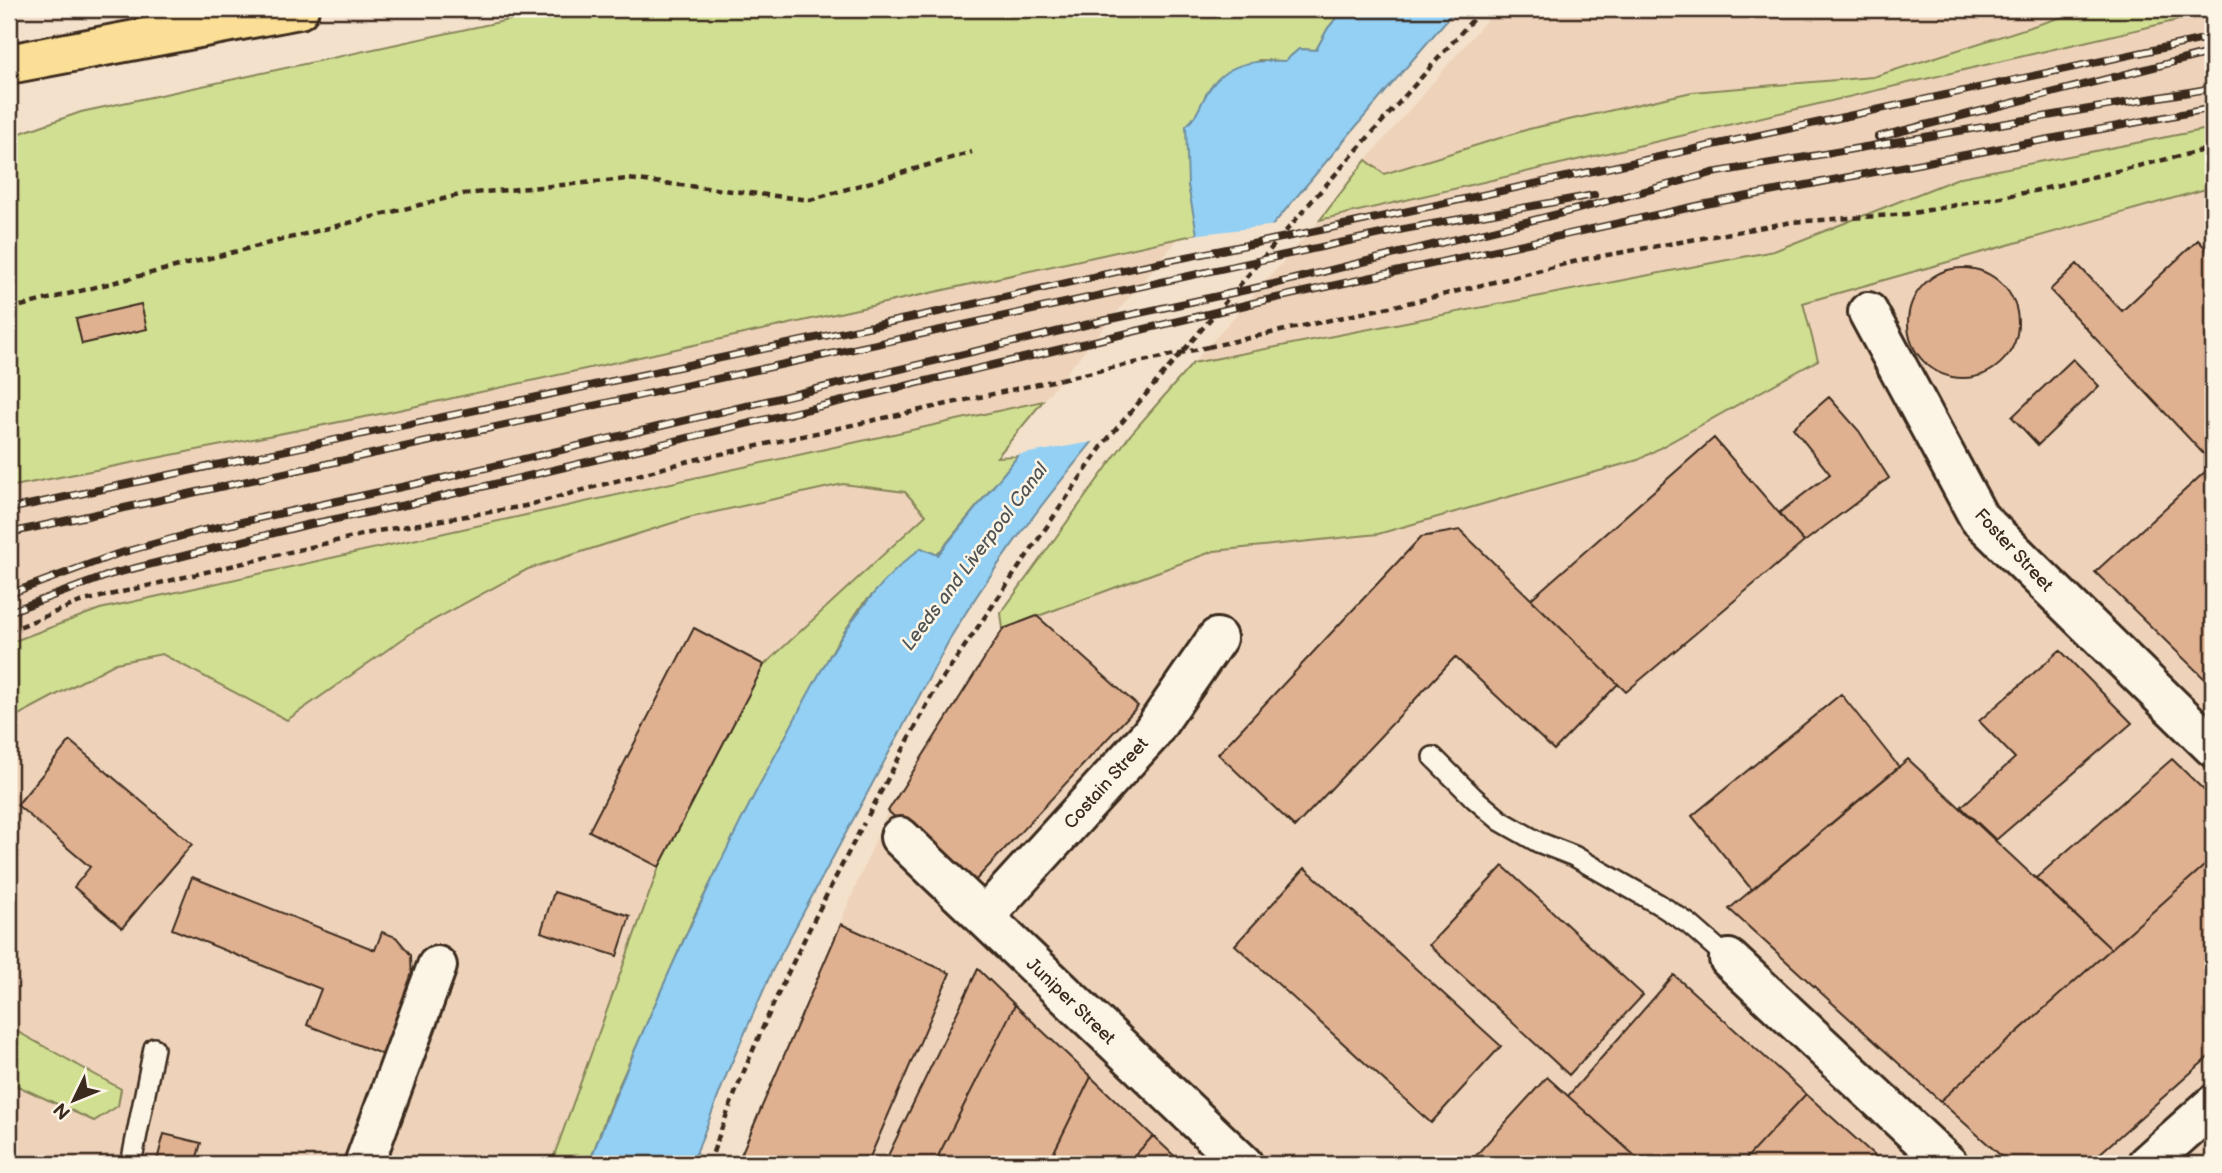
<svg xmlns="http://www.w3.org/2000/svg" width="2222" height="1173" font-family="'Balsamiq Sans',sans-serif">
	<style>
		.built { fill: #eed3ba }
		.green { fill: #d1df92; stroke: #868458; stroke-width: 2 }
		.water { fill: #93d0f4; stroke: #708e9e; stroke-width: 2 }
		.pier { fill: #f4e1cc }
		.building { fill: #e0b191; stroke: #3b2a1e; stroke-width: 2 }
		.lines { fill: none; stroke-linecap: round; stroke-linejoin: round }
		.service-casing { stroke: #3b2a1e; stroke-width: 24 }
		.minor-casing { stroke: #3b2a1e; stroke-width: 44 }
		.primary-casing { stroke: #3b2a1e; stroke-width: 44 }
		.path { stroke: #3b2a1e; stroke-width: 4.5; stroke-dasharray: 7 5; stroke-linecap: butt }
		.service { stroke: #fcf5e5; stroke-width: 19 }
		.minor { stroke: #fcf5e5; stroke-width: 38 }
		.primary { stroke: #fbdf96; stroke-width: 38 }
		.rail-casing { stroke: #3b2a1e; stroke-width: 8 }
		.rail { stroke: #fcf5e5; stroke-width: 5; stroke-dasharray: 16; stroke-linecap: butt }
		.path-bridge { stroke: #3b2a1e; stroke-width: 4.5; stroke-dasharray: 7 5; stroke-linecap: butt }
		.labels { text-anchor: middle; stroke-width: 5; stroke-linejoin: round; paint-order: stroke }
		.street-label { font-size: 18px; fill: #3b2a1e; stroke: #fcf5e5 }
		.water-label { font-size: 19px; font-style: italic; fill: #515454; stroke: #fcf5e5 }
	</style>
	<rect width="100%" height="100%" fill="#f4e1cc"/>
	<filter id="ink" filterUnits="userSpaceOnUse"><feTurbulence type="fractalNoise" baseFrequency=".0143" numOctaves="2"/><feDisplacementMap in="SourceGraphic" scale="14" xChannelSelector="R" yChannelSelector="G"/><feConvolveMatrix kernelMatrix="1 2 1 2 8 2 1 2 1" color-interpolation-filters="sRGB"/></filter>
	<g filter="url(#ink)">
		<path class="built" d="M1496,9h591l-214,68 -181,15 -163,37 -145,45 -18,-14z
			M2213,12v116l-252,49 -187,74 -581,112 127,-143z
			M2213,187v977h-1476l151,-353 115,-182 211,-78 164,-17 424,-231z
			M1178,239l-135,162 -943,208 -91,34v-156l376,-74z
			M843,484l62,7 21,23 -162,151 -105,202 -108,297h-542v-82l85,39 27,-32 -112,-62v-307l107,-57 46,-9 125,66 130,-91 111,-60 160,-51z"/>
		<path class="green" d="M560,9h784l-16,19 -12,22 -17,-1 -14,12 -26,-1 -52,33 -10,22 -9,70 10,49 -813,179 -376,74v-350l72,-25z
			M2087,9h126v3l-893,208 46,-60 18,14 145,-45 163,-37 181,-15z
			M2213,128v59l-410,116 15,57 -180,100 -260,74 -164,17 -211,78 -2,-16 129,-178 63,-72 581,-112 187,-74z
			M1043,401l-46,56 21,-1 -81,99 -16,-7 -59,57 -27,41 -79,146 -60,120 -87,196 -20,56h-38l108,-297 105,-202 162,-150 -21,-23 -62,-8 -155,34 -160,51 -111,60 -130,91 -125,-66 -46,9 -107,57v-77l91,-34z
			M9,1027l112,62 -3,17 -24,15 -85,-39z"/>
		<path class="water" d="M1344,9h112c-100,117 -199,234 -297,352 -73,88 -148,176 -207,274l-180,336 -44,100 -36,93h-103c20,-55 43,-108 67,-162 37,-84 76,-167 120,-248 42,-77 74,-151 145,-206l17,7 259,-321 -9,-49 -2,-59c12,-11 13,-19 21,-33 18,-30 45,-33 78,-32l14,-12 17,1 12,-22z"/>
		<path class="pier" d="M1277,225l-179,216 -86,15 180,-221z"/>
		<path class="building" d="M2198,240l15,16 -1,207 -162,-173 27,-26 45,47z
			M1908 323a55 55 0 1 1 110 0a55 55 0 1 1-110 0Z
			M141,304l6,25 -65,15 -6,-25z
			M2073,359l26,27 -61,59 -26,-28z
			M1829,397l30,34 30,47 -85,64 -25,-29 51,-39 -37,-46z
			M1714,438l90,104 -178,150 -95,-93z
			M2206,471l7,7v209l-118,-115z
			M1460,530l158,154 -64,66 -99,-93 -160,170 -77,-73 203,-217z
			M1037,616l101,90 -167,179 -83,-74 115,-182z
			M694,628l70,37 -105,202 -70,-36z
			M2060,650l72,73 -136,117 -35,-33 54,-49 -36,-37z
			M1841,694l58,73 -147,123 -60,-74z
			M70,741l122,103 -70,84 -48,-41 16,-20 -73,-62z
			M1908,759l203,190 -171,152 -211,-192z
			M2172,759l41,40v59l-102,91 -75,-71z
			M2213,858v195l-125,111h-78l-70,-63z
			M1503,866l140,129 -74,80 -140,-130z
			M1305,868l196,178 -70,77 -196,-178z
			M192,877l183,73 7,-18 14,5 15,18 1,27 -28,73 -77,-30 14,-36 -149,-60z
			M554,892l76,24 -13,40 -76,-24z
			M841,924l109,49 -83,191h-130z
			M978,969l37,36 -81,159h-50z
			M1674,975l132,119 -65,70h-97l-76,-68z
			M1015,1005l76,72 -43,87h-114z
			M1091,1077l62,59 -26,28h-79z
			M1547,1077l21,19 76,68h-176z
			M1806,1094l78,70h-143z
			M164,1134l37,9 -6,21h-39z
			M1153,1136l30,28h-56z"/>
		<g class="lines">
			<defs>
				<path id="service" d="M158,9l2,28
					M1433,757l41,41 27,23 37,21 36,14 86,49 29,19 40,35
					M131,1164l23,-116"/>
				<path id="minor" d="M1868,312l111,206 234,229
					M900,837l343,327
					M984,917l166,-182 67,-97
					M1729,959l219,205
					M364,1164l73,-198
					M2147,1164l66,-59"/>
				<path id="primary" d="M9,64l290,-55"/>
			</defs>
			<use href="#service" class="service-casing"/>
			<use href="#minor" class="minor-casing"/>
			<use href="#primary" class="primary-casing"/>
			<path class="path" d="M9,309l454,-115 165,-15 182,21 162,-48
				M1208,347l222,-49 155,-39 207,-37 115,-8 127,-23 179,-43
				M9,631l71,-29 298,-71 147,-25 164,-45 372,-82
				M868,816l68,-128 169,-246 205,-239 172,-194
				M709,1164c40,-118 97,-231 155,-341"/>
			<use href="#service" class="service"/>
			<use href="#minor" class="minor"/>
			<use href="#primary" class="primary"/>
			<defs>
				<path id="rail" d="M1878,137l335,-85
					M9,509l929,-197 204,-46 174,-35 897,-194
					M9,533l1395,-304 190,-34
					M9,594l108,-40 83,-23 252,-55 650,-155 172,-37 300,-74 138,-37 501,-85
					M9,612l103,-38 194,-49 104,-21 852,-203 444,-97 507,-96"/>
			</defs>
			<use href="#rail" class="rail-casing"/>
			<use href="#rail" class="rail"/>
			<path class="path-bridge" d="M1061,379l147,-32"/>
		</g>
	</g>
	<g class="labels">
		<g class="street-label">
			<text transform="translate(2014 550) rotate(47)" y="6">Foster Street</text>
			<text transform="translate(1106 783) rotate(-48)" y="6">Costain Street</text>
			<text transform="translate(1071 1001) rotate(44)" y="6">Juniper Street</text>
		</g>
		<g class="water-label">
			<text transform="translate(974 556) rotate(-53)" y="7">Leeds and Liverpool Canal</text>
		</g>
	</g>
	<rect width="2222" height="1173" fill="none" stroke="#fcf5e5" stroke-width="35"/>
	<rect x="18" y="18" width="2187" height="1138" fill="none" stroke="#3b2a1e" stroke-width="2.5" filter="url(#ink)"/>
	<g transform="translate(74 1100) rotate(227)" stroke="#fcf5e5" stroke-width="5" paint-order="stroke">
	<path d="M0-5L12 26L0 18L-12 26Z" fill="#3b2a1e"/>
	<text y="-10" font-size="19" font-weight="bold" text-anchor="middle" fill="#3b2a1e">N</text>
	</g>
</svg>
